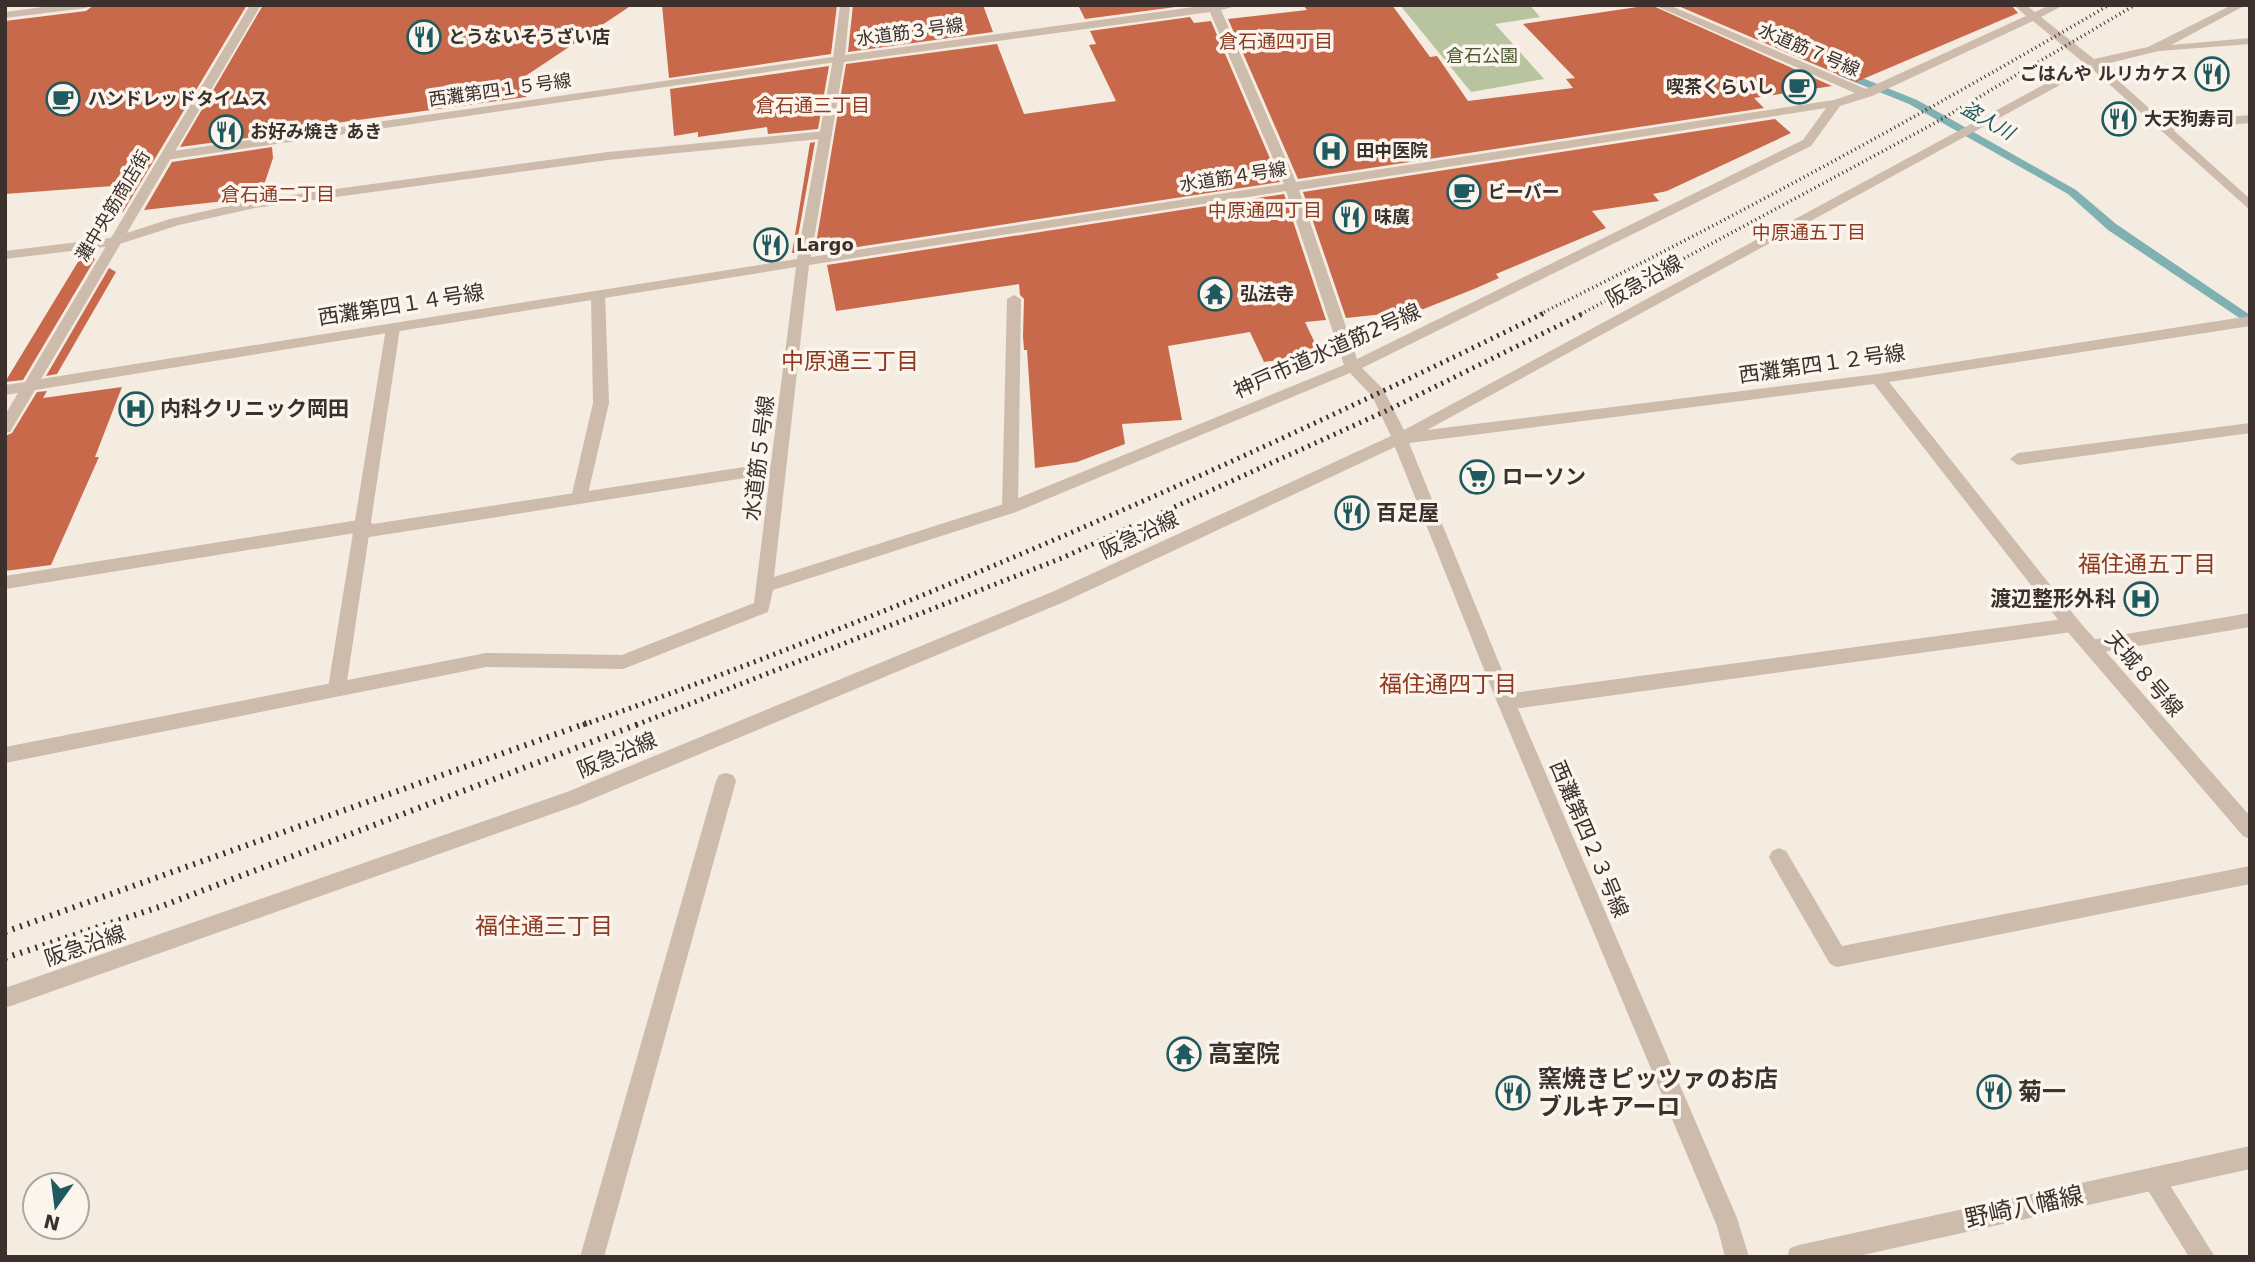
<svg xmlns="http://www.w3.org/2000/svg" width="2255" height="1262" font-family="'DejaVu Sans','Noto Sans JP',sans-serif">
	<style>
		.green { fill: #b8c4a0 }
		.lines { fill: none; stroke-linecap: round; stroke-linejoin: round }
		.stream { fill: #7fb0b2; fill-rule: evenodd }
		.building { fill: #c8694b }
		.lane { fill: #cdbbac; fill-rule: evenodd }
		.street { fill: #cdbbac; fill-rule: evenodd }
		.rail-far2 { stroke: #3b302b; stroke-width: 3.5; stroke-dasharray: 1 3.5; stroke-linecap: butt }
		.rail-far1 { stroke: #3b302b; stroke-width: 5; stroke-dasharray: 2 5; stroke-linecap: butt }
		.rail { stroke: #3b302b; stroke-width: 6; stroke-dasharray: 2 6; stroke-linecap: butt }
		.labels { text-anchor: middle; stroke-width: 7; stroke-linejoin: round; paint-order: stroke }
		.far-street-label { font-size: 18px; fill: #3b302b; stroke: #fbf5ee }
		.far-poi-label { font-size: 18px; font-weight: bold; fill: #3b302b; stroke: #fbf5ee; text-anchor: start }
		.far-park-label { font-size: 18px; fill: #4a5a2e; stroke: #fbf5ee }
		.far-neighbourhood-label { font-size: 19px; fill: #8c3b22; stroke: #fbf5ee }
		.far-water-label { font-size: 19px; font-style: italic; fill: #1f5a5e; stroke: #fbf5ee }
		.street-label { font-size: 21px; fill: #3b302b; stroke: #fbf5ee }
		.poi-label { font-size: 21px; font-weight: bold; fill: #3b302b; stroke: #fbf5ee; text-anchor: start }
		.neighbourhood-label { font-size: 23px; fill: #8c3b22; stroke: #fbf5ee }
		.near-poi-label { font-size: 24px; font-weight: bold; fill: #3b302b; stroke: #fbf5ee; text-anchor: start }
		.near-street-label { font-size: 24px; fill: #3b302b; stroke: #fbf5ee }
	</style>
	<rect width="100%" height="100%" fill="#f4ebe1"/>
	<path class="green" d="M1400,5h130l10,12 -45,7 49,55 -73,13z"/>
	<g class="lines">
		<path class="stream" d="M1837,71h8l72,29 159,90 40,34 134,91v10l-142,-95 -40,-36 -159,-90 -72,-29z"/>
	</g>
	<path class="building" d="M94,5h153l-124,207 -15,2 18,-29 -121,9v-173l81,-10z
		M263,5h369l-105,70 -1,22 -256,35v3l-90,12z
		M662,5h175l-6,49 -162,24z
		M853,5h130l10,27 -145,20z
		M1078,5h105v1l-98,13z
		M1303,5h89l38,52 7,-1 31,45 105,-13 -7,-9 9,-1 -52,-54 128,-19 181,81 -78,12 10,10 -466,71 -70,-160 79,-9z
		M1676,5h335l7,8 -162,69z
		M1190,17l4,6 17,-2 69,161 -455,70 -1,-4 -9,2 31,-186 151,-20 27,70 92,-13 -27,-56 7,-1 -6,-13z
		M829,66l-11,63 -50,5 -1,-7 -69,10v-5l-24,4 -4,-47z
		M1775,119l16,14 -124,58 -14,3 6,7 -67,10 14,17 -110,46 3,4 -25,11 -53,21 -75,8 -43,-126z
		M815,142l-20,111h-3l18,-110z
		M272,147l1,11 -13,39 -116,13 28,-48z
		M1284,194l42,126 -21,2 15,32 -56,8 -14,-30 -82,14 14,74 -60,4 3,20 -48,18 -42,6 -8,-118h-3l-1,-14 1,-37 -4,-4 -1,-11 -183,27 -9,-46z
		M84,252l11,7 -72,121 -18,2z
		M109,268l7,4 -59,102 -11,2z
		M122,387l-27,70h4l-48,108 -46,6v-135l7,-3 25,-41 10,-1 -4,7z"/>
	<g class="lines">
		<path class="lane" d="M839,56l6,3 -2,2 -677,99 -6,-4 6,-4z
			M2250,115v8l-88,8 -6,-4 6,-4z
			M826,131l6,4 -2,3 -222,22 -353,48 -76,17 -66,21 -108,13v-8l106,-13 59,-19 85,-19 353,-48z
			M598,291l7,4 4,108 -22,95 -8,6 -8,-6 22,-95 -2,-108z
			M1014,295l7,4 -3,209 -8,6 -8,-6 5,-209z
			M393,323l7,5 -54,360 -3,5 -6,2 -6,-2 -3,-5 58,-360z
			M2250,613v14l-159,27 -6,-2 -3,-5 3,-5 6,-2z
			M2072,618l6,2 3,5 -3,5 -6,2 -566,78 -6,-3 -3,-5 3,-5 6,-3z
			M1779,848l7,3 56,95 408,-80v18l-413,83 -7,-3 -58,-101 -3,-6 3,-6z
			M2153,1167l8,4 54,86h-26l-48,-78 4,-8z"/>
		<path class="street" d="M58,5h33l-5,3 -81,10v-6z
			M250,5h11l-220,374 756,-120 36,-200 7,-54h10l-5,50 363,-50h32l-19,5 75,172 538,-82 21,-7 -201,-88h15l197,84 160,-73 -12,-11h12l9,7 15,-7h14l-23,12 53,42 54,-12 84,-42h14l-75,40 79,-7v6l-91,7 -58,14 149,134v11l-159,-142 -664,362 451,-56 372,-58v10l-361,56 189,238 172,196v23l-7,-3 -177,-206 -192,-246 -465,59 106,259 222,516 12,39h-24l-8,-31 -220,-524 -102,-255 -331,155 -484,202 -575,204v-20l562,-196 485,-200 339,-156 -19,-40 -22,-23 -334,139 -243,78 -5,22 -145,57 -137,-2 -481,96v-16l481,-94 136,2 132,-52 16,-129 -407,64 -8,-5 -350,56v-13l360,-57 8,5 398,-61 25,-196 -761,123 -25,42 -5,1v-18l13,-22 -13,2v-10l20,-3zM1210,12l74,172 -473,73 33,-195zM2033,21l51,42 -680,367 -21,-41 -21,-21 449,-222 29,-40 32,-10zM1826,108l-23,32 -446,219 -58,-169zM1286,191l58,174 -340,139 -230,73 35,-312z
			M2250,423v10l-232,32 -8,-6 8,-6z
			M726,773l7,2 3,6 -132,476h-24l136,-476 3,-6z
			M2250,1146v23l-396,88h-67l3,-9 9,-3z"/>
		<path class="rail-far2" d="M1540,314c194,-96 383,-200 569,-309
			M1581,314l354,-191 200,-118"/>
		<path class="rail-far1" d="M583,725c328,-116 649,-258 961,-412
			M636,725l426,-167 326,-148 196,-97"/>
		<path class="rail" d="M5,932l582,-209
			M5,958l157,-52 479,-183"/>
	</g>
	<defs>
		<symbol id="restaurant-ring" viewBox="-11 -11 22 22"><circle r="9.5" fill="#fbf5ee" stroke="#1f5a5e" stroke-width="1.5"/><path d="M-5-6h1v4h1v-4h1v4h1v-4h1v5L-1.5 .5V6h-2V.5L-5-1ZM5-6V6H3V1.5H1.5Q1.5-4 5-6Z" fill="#1f5a5e"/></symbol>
		<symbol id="cafe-ring" viewBox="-11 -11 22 22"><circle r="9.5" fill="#fbf5ee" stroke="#1f5a5e" stroke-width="1.5"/><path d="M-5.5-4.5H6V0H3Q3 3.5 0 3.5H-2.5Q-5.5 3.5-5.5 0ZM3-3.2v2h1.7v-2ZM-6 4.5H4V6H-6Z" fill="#1f5a5e"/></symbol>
		<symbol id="hospital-ring" viewBox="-11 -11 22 22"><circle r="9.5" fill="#fbf5ee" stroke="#1f5a5e" stroke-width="1.5"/><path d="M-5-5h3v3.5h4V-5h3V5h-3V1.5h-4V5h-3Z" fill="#1f5a5e"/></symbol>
		<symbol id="temple-ring" viewBox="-11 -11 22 22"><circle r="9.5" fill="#fbf5ee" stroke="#1f5a5e" stroke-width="1.5"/><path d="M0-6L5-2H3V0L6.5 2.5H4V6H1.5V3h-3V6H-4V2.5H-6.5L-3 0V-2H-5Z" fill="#1f5a5e"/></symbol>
		<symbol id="supermarket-ring" viewBox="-11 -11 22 22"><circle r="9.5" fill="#fbf5ee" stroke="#1f5a5e" stroke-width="1.5"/><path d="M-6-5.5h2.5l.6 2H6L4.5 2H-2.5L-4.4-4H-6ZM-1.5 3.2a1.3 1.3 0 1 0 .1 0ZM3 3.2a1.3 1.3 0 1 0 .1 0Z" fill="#1f5a5e"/></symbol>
	</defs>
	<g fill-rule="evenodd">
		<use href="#restaurant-ring" x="405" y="18" width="38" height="38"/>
		<use href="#restaurant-ring" x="2193" y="55" width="38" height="38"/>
		<use href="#cafe-ring" x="1780" y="68" width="38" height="38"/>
		<use href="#cafe-ring" x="44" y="80" width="38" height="38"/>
		<use href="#restaurant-ring" x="2100" y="100" width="38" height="38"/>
		<use href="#restaurant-ring" x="207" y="113" width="38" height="38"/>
		<use href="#hospital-ring" x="1312" y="132" width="38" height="38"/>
		<use href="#cafe-ring" x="1445" y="173" width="38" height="38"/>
		<use href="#restaurant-ring" x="1331" y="198" width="38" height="38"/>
		<use href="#restaurant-ring" x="752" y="226" width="38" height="38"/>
		<use href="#temple-ring" x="1196" y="275" width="38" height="38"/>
		<use href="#hospital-ring" x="117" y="390" width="38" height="38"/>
		<use href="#supermarket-ring" x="1458" y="458" width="38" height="38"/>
		<use href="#restaurant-ring" x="1333" y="494" width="38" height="38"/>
		<use href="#hospital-ring" x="2122" y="580" width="38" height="38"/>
		<use href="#temple-ring" x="1165" y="1035" width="38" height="38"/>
		<use href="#restaurant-ring" x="1975" y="1073" width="38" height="38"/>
		<use href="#restaurant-ring" x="1494" y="1074" width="38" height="38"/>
	</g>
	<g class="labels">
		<g class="far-street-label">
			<text transform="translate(910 32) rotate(-8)" y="6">水道筋３号線</text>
			<text transform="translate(1809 50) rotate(23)" y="6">水道筋７号線</text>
			<text transform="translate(500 90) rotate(-8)" y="6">西灘第四１５号線</text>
			<text transform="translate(1233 177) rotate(-9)" y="6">水道筋４号線</text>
			<text transform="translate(113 206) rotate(-59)" y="6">灘中央筋商店街</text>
		</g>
		<g class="far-poi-label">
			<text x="448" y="43">とうないそうざい店</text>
			<text x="2188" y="80" text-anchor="end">ごはんや ルリカケス</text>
			<text x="1774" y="93" text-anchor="end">喫茶くらいし</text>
			<text x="88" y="105">ハンドレッドタイムス</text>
			<text x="2144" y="125">大天狗寿司</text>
			<text x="250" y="138">お好み焼き あき</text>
			<text x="1356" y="157">田中医院</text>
			<text x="1488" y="198">ビーバー</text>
			<text x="1374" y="223">味廣</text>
			<text x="796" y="251">Largo</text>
			<text x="1240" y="300">弘法寺</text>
		</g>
		<g class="far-park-label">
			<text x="1482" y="62">倉石公園</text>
		</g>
		<g class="far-neighbourhood-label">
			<text x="1276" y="48">倉石通四丁目</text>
			<text x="813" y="112">倉石通三丁目</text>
			<text x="278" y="201">倉石通二丁目</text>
			<text x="1265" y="217">中原通四丁目</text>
			<text x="1809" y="239">中原通五丁目</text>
		</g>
		<g class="far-water-label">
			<text transform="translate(1988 120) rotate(30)" y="7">盗人川</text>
		</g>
		<g class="street-label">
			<text transform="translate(1644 281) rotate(-29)" y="7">阪急沿線</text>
			<text transform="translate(401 305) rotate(-9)" y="7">西灘第四１４号線</text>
			<text transform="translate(1327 351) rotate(-24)" y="7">神戸市道水道筋2号線</text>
			<text transform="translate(1822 364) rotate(-8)" y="7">西灘第四１２号線</text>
			<text transform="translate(759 458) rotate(-83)" y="7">水道筋５号線</text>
			<text transform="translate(1139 535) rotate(-25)" y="7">阪急沿線</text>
			<text transform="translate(2144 674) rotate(49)" y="7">天城８号線</text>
			<text transform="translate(617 755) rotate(-23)" y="7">阪急沿線</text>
			<text transform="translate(1589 839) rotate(67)" y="7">西灘第四２３号線</text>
			<text transform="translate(85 946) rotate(-19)" y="7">阪急沿線</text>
		</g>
		<g class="poi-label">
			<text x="160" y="416">内科クリニック岡田</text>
			<text x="1502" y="484">ローソン</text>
			<text x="1376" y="520">百足屋</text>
			<text x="2116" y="606" text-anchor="end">渡辺整形外科</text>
		</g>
		<g class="neighbourhood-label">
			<text x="850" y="369">中原通三丁目</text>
			<text x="2147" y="572">福住通五丁目</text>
			<text x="1448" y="692">福住通四丁目</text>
			<text x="544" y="934">福住通三丁目</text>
		</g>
		<g class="near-poi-label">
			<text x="1208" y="1062">高室院</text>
			<text x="1538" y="1087">窯焼きピッツァのお店<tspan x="1538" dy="28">ブルキアーロ</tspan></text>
			<text x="2018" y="1100">菊一</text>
		</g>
		<g class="near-street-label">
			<text transform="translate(2024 1207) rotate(-12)" y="8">野崎八幡線</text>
		</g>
	</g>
	<rect width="2255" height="1262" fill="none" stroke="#3b302b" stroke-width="14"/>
	<g transform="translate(56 1206) rotate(194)"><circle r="33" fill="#fbf5ee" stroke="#aea6a0" stroke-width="2"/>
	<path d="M0-5L12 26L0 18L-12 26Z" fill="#1f5a5e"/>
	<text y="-10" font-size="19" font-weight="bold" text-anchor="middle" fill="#3b302b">N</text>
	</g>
</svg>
